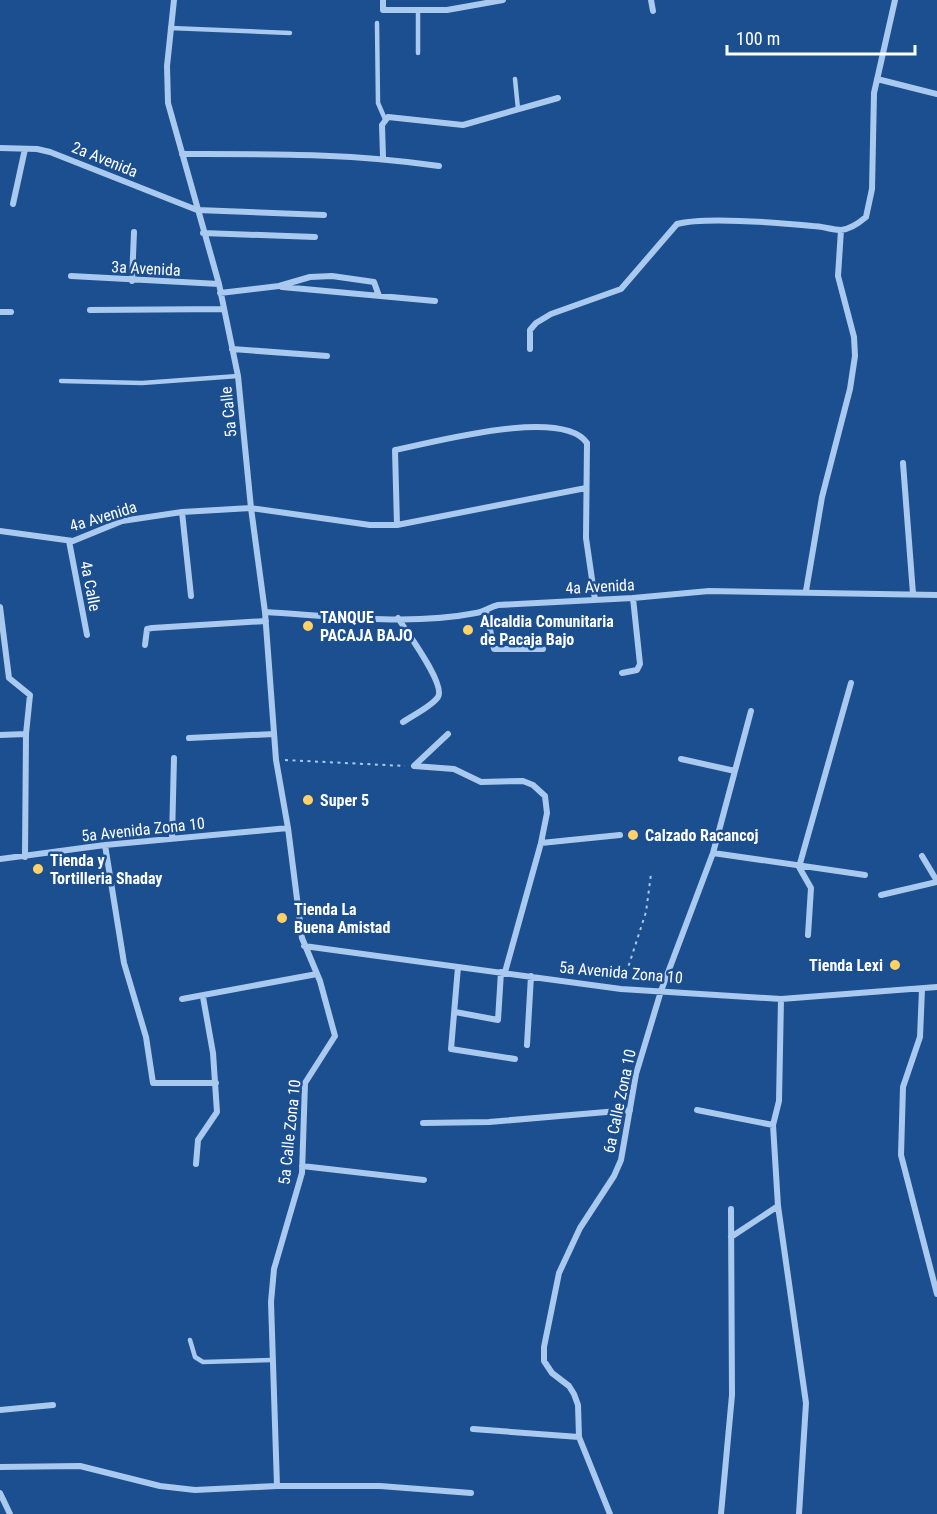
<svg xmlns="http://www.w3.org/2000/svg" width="937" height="1514" font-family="'Roboto Condensed',sans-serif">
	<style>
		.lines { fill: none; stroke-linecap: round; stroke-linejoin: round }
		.path { stroke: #a9c9ee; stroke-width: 2; stroke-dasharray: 3 4.5; stroke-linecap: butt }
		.lane { stroke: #a9c9ee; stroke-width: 4.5 }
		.street { stroke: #a9c9ee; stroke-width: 6 }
		.poi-dot { fill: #ffd166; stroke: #1b4f8f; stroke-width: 2 }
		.labels { text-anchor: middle; stroke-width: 5; stroke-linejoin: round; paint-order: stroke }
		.street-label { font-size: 16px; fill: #fff; stroke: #1b4f8f }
		.poi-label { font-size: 16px; font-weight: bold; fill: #fff; stroke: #1b4f8f; text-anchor: start }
	</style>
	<rect width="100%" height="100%" fill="#1b4f8f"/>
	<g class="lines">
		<path class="path" d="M285,760l120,6
			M624,980l22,-68 5,-38"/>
		<path class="lane" d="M418,10v43
			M377,23l1,80 7,16
			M170,28l120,5
			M515,79l3,30
			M61,381l81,2 96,-7
			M190,1340l5,17 8,5 69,-2"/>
		<path class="street" d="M174,0l-7,66 1,37 51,181 19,92 13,132 14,104 11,148 12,68 14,110 18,43 15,55 -30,47 -3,90 -28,96 -3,33 6,184
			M383,0v10h64l56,-10
			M651,0l2,11
			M877,79l60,15
			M0,148l37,1 13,3 147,58 127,5
			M182,154c87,0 170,-1 257,12
			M383,157l-1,-32 6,-8 75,8 95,-27
			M13,204l12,-55
			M203,233l112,4
			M71,276l148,8
			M132,281l2,-49
			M282,287l153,14
			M220,293l59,-7 31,-9 22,-1 42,6 5,14
			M90,310l134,-1
			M0,312h11
			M232,349l95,7
			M530,349v-19l6,-7 15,-9 70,-25 56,-65c30,-8 104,-1 136,2 9,0 19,4 28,4 10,-1 18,-7 25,-13l6,-28 2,-96 21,-93
			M903,463l10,131
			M182,512l9,84
			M397,525l-2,-75c40,-8 167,-43 192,-7l-1,95 9,62
			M0,531l73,10 49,-20 60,-9 69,-4 119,17h27l189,-37
			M69,541l18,94
			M806,591l16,-94 28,-108 5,-33 -1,-19 -16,-61 3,-46
			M0,607l9,71 21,17 -4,39 -1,123
			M486,610l8,39h49
			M265,612c67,4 145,14 211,1 8,-1 14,-6 22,-8l135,-7 76,-7 228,4
			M398,618c8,13 48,66 40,79 -7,10 -25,18 -35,25
			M145,645l2,-16 5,-1 114,-7
			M622,673l15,-3 3,-6 -7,-66
			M448,734l-34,32 40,3 27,13 42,-1 10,4 12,11 2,17 -6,30 -36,129
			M0,735l26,-1
			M189,738l85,-4
			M681,759l54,12
			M172,838l2,-80
			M541,843l79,-8
			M105,845l19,118 22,74 7,46h63
			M713,853l152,22
			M922,856l15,25
			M0,859l105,-14 183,-17
			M881,895l56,-13
			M808,935l3,-47 -12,-21 52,-184
			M304,946l317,43 160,10 156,-12
			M458,967l-7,82 64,10
			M922,989l-2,48 -17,50 -2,68 36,139
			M182,999l135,-25
			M781,999l-2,102 -6,24 5,81 28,197 -7,111
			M455,1012l43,8 3,-48
			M527,1045l4,-69
			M697,1110l76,15
			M423,1123l66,-1 141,-12
			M196,1164l2,-24 19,-28 -4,-59 -10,-56
			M302,1166l122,14
			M731,1237l47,-31
			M0,1410l53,-5
			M473,1429l106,8
			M0,1467l80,-1 80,20 35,4 82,-4h103l91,7
			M0,1493l10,21
			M610,1514l-31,-77 -1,-32 -4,-11 -5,-8 -17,-13 -8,-12v-14l15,-74 21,-45 34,-52 7,-16 15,-86 25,-83 52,-138 38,-142
			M721,1514l11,-119 -1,-186"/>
	</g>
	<g class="poi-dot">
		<circle cx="308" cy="626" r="6"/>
		<circle cx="468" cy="630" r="6"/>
		<circle cx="308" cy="800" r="6"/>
		<circle cx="633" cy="835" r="6"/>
		<circle cx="38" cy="869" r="6"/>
		<circle cx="282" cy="918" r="6"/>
		<circle cx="895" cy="965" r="6"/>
	</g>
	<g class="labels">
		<g class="street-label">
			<text transform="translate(105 159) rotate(22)" y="6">2a Avenida</text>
			<text transform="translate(146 268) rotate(3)" y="6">3a Avenida</text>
			<text transform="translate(228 412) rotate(-96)" y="6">5a Calle</text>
			<text transform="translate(103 516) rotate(-17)" y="6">4a Avenida</text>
			<text transform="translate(91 586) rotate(79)" y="6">4a Calle</text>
			<text transform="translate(600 586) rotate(-3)" y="6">4a Avenida</text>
			<text transform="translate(143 829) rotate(-6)" y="6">5a Avenida Zona 10</text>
			<text transform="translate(621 972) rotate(5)" y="6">5a Avenida Zona 10</text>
			<text transform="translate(619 1101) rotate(-78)" y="6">6a Calle Zona 10</text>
			<text transform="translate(289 1132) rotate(-84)" y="6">5a Calle Zona 10</text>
		</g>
		<g class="poi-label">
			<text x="320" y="623">TANQUE<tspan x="320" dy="18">PACAJA BAJO</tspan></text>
			<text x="480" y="627">Alcaldia Comunitaria<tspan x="480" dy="18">de Pacaja Bajo</tspan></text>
			<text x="320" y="806">Super 5</text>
			<text x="645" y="841">Calzado Racancoj</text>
			<text x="50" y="866">Tienda y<tspan x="50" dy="18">Tortilleria Shaday</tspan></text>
			<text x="294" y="915">Tienda La<tspan x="294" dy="18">Buena Amistad</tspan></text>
			<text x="883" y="971" text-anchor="end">Tienda Lexi</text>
		</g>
	</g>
	<path d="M727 45v9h188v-9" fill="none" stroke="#ffffff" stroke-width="3"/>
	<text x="736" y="45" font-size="18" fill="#ffffff" stroke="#1b4f8f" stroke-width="4.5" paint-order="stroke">100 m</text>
</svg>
